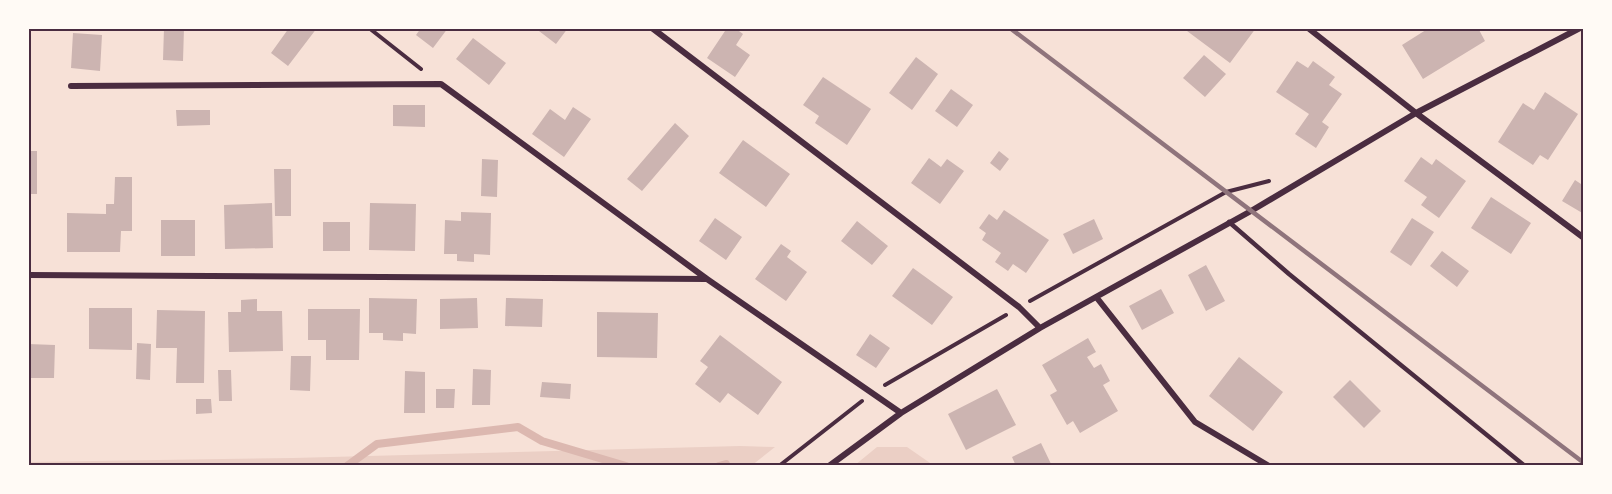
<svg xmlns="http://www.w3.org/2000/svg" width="1612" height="494" font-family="'PT Sans Narrow',sans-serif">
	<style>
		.green { fill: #ebcfc5 }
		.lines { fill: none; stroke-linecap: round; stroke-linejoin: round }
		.stream { stroke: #dcb8b0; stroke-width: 8 }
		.building { fill: #ccb4b1 }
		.path { stroke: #4a2c40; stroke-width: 4 }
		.service { stroke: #4a2c40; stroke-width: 4.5 }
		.minor { stroke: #4a2c40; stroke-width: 6 }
		.rail { stroke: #8f747c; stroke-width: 4.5 }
		.neatline { fill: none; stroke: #4a2c40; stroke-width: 2 }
	</style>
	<rect width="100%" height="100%" fill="#f7e1d7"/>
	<path class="green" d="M740,446l35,1 -24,19 -723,-1 1,-3 264,-4z
		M877,447h30l26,18h-78z"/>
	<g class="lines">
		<path class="stream" d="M347,466l30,-22 141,-17 24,14 84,25
			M719,466l7,-2"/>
	</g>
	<path class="building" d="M164,28h20l-1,33 -20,-1z
		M289,28h28l-29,38 -17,-13z
		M421,28h27l-15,20 -17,-13z
		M540,28h28l-12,16 -17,-13z
		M727,28h8l8,6 -7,11 14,10 -15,22 -28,-19z
		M1183,28h73l-26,35z
		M1429,28h49l7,13 -62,38 -21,-34z
		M73,33l29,2 -2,36 -29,-3z
		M473,38l33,25 -17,22 -33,-26z
		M1204,55l22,19 -21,23 -22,-19z
		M916,57l22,17 -26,36 -23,-17z
		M1297,61l11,7 5,-7 22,16 -6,8 13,9 -20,28 7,5 -13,21 -21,-14 14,-20 -33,-22z
		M823,77l48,32 -24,36 -32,-22 4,-7 -16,-11z
		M951,89l22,16 -16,22 -22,-16z
		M1545,92l33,22 -30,46 -8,-5 -7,10 -35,-23 25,-39 11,7z
		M393,105h32v22l-32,-1z
		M573,107l18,12 -27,38 -32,-23 18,-25 15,11z
		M176,110h34v15l-33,1z
		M675,123l14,13 -47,55 -15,-12z
		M743,140l47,34 -24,33 -47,-34z
		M28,151h9v43h-9z
		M999,151l10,8 -9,12 -10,-8z
		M1421,157l11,8 4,-6 30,22 -27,37 -18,-13 6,-8 -23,-16z
		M929,158l12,9 6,-8 17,12 -24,33 -29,-21z
		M482,159l16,1 -1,37 -16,-1z
		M274,169h17v47h-16z
		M115,177h17v54h-11l-1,21h-53v-39l39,1v-10h8z
		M1575,180l9,6v28l-22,-13z
		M1491,197l40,26 -20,31 -40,-26z
		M272,203l1,45 -48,1 -1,-44z
		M370,203l46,1 -1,47 -46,-1z
		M1004,210l45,30 -23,33 -13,-9 -5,7 -13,-9 6,-9 -19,-13 4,-7 -7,-5 10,-14 8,6z
		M461,212l30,1 -1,42 -16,-1v8l-17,-1v-7h-13l1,-34 16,1z
		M715,218l27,19 -16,23 -27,-19z
		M1412,218l22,14 -23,34 -21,-14z
		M1094,219l9,20 -30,15 -10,-20z
		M161,220h34v36h-34z
		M857,221l31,25 -16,19 -31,-24z
		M323,222h27v29h-27z
		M781,244l10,7 -4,6 20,15 -21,29 -31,-22z
		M1442,251l27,20 -12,16 -27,-21z
		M1206,265l19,36 -19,10 -18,-36z
		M913,268l40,29 -21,28 -40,-29z
		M1161,289l13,24 -32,17 -13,-24z
		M369,298l48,1 -1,35 -13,-1v8l-20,-1v-7h-14z
		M477,298l1,30 -38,1v-30z
		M506,298l37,1 -1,28 -37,-1z
		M257,299v12h25l1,40 -54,1 -1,-40h13v-12z
		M89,308h43v42l-43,-1z
		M308,309h52l-1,51h-33v-20h-18z
		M157,310l48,1 -1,72h-28l1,-35h-21z
		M597,312l61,1 -1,45 -60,-1z
		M870,334l20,14 -14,20 -20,-13z
		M720,335l62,47 -24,33 -30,-22 -8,10 -25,-19 13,-17 -8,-6z
		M1088,338l8,14 -9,5 7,11 7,-4 9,17 -7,4 15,26 -38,22 -7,-12 -6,4 -17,-30 7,-4 -15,-26z
		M137,343l14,1 -1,36 -14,-1z
		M28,344l27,1 -1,33h-26z
		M291,356h20l-1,35 -20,-1z
		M1239,357l44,35 -30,39 -44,-35z
		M473,369l18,1 -1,35h-18z
		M218,370h13l1,31h-13z
		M405,371l20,1v41h-21z
		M1350,380l31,31 -17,17 -31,-31z
		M542,382l29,2 -1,15 -30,-2z
		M436,389h19l-1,19h-18z
		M997,389l19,36 -50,25 -18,-36z
		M196,399h15l1,14 -16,1z
		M1041,443l11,23h-36l-4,-9z"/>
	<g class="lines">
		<path class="path" d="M369,28l52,41
			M1030,301l196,-109 43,-11
			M885,385l121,-70
			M779,466l83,-65"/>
		<path class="service" d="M1229,222l60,52 236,192"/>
		<path class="minor" d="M652,28l367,279 21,21
			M1308,28l108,85 168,125
			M71,86l370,-2 266,195
			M28,275l679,4 194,134
			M1097,298l98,124 74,44
			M829,466l72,-53 139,-85 211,-117 165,-98 164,-85"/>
		<path class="rail" d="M1010,28l574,435"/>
	</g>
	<rect width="1612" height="494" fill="none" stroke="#fffaf5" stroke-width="60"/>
	<rect x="30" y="30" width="1552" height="434" class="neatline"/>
</svg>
